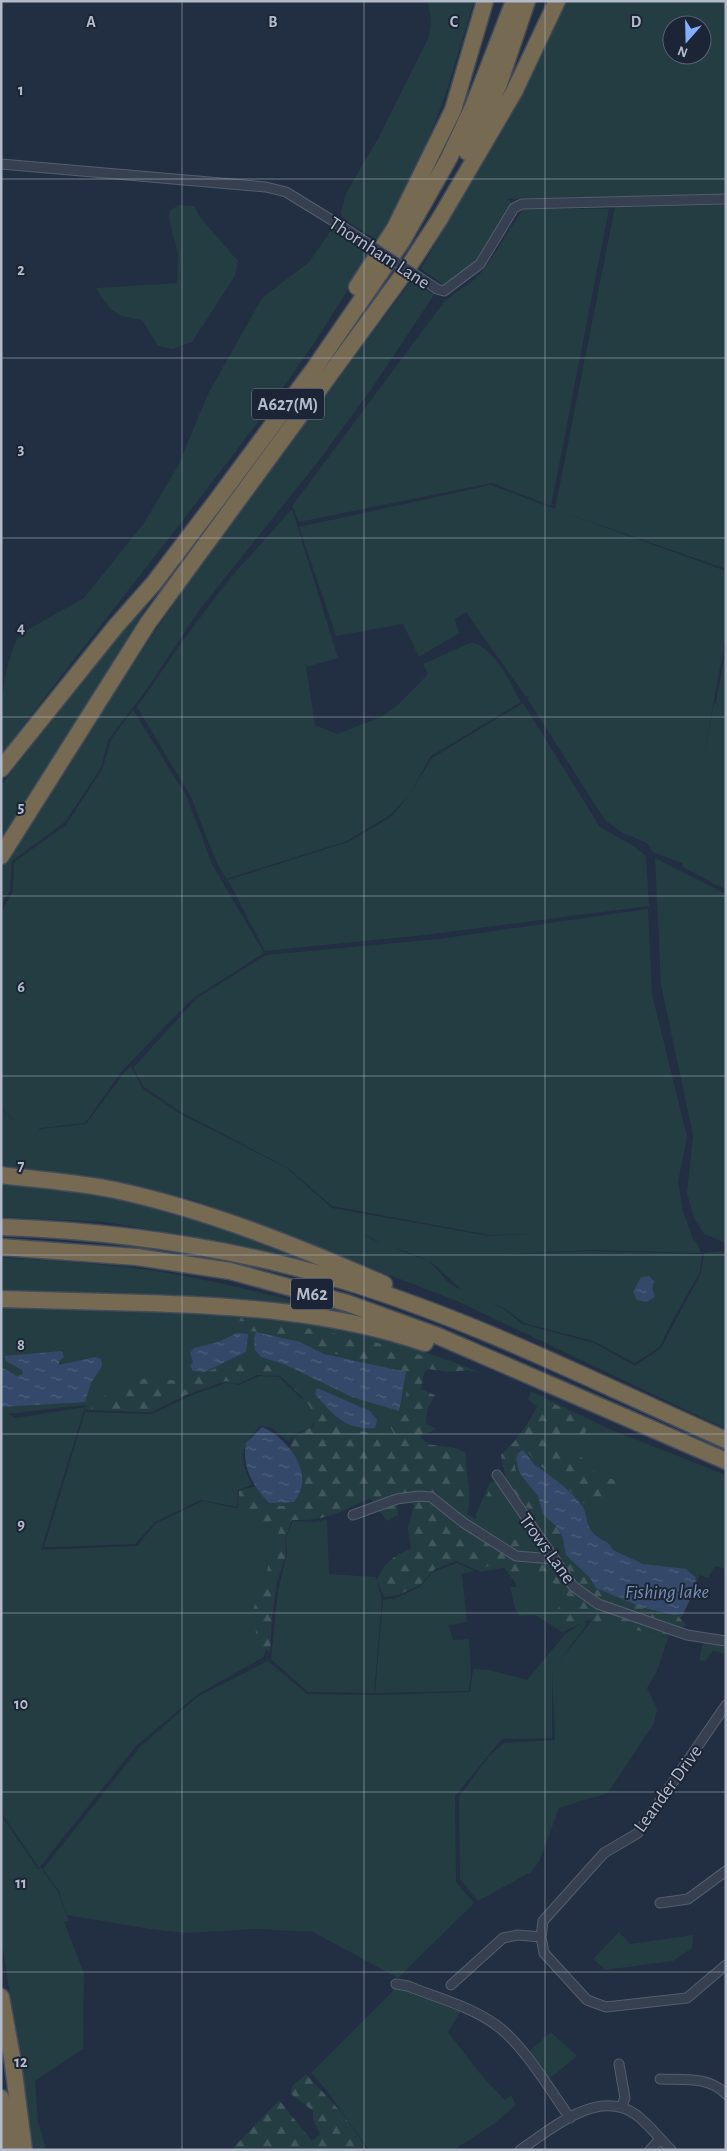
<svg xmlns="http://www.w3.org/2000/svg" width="727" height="2151" font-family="'Alegreya Sans',sans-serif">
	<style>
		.grass { fill: #243d42; fill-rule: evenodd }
		.forest { fill: url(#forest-firs) }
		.water { fill: url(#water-ripples) }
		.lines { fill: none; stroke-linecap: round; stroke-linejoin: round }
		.minor-casing { stroke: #545e6e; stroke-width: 11 }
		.motorway-casing { stroke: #414b5b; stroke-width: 19 }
		.minor { stroke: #364050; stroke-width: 9 }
		.motorway { stroke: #776a53; stroke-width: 16 }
		.minor-bridge-casing { stroke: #545e6e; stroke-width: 11; stroke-linecap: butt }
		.minor-bridge { stroke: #364050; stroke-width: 9 }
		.grid { fill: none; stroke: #b3bbcb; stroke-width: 1; stroke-opacity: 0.55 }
		.labels { text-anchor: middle; stroke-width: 4; stroke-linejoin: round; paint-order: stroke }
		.shield { fill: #1b2535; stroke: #858e9e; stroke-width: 1 }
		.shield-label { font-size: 18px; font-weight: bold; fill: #b3bbcb }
		.street-label { font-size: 19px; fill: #b3bbcb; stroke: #1b2535 }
		.water-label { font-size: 20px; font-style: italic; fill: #778fb5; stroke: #1b2535 }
		.grid-label { font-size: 16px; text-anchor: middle; font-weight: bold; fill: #b3bbcb; stroke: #1b2535; stroke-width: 4; stroke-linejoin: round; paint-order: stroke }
	</style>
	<defs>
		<pattern id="forest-firs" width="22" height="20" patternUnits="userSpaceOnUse" patternTransform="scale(1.25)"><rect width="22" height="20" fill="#243d42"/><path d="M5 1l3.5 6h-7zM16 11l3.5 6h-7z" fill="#41575c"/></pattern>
		<pattern id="water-ripples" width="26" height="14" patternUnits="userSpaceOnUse" patternTransform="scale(1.25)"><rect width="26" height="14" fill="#344869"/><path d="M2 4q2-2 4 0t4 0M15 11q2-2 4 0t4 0" fill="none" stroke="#4f607d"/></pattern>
	</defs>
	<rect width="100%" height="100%" fill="#222e41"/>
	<path class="grass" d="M427,1h47l-28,92 -29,76 -40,71 -35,-22 -1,-6 5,-19 34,-58 47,-94c5,-15 5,-24 0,-40z
		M565,1h161v193l-219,5 6,4c-19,31 -35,67 -69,82l-23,-16 120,-212zM672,25h30v30h-30z
		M179,205l15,1 5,10 39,45 -3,15 -43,66 -20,7 -14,-3 -16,-26c-28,-4 -31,-8 -46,-32l81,-5 1,-29 -9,-35 1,-9z
		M726,205v364l-169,-59 169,61v64l-24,130 12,-62 5,2 -3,-3 10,-53v241l-43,-23 -1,-4 -29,-11 -6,-9 -26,-11 -16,-12 -77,-120 1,-5 -3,2 -60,-85 -11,7 4,14 -40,24 -16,-33 -67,12 -37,-109 192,-42 64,24 60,-302z
		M524,209h85l-58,297 -59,-23 -193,39 -7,-16 152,-204c10,-10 24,-16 34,-26 18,-20 29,-46 46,-67z
		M332,229l37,26c-22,35 -43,72 -67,106 -96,135 -202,262 -301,394 0,-40 -1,-87 19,-121l64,-36 60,-75 34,-57 30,-72 54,-96 47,-36z
		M411,281l23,14 -64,96 -53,72 -117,146 -53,80 -39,51 -7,28 -36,54 -53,39 -2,30 -9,14v-35l46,-79 156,-231z
		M292,509l46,149 -32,9 9,58 22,9 44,-17 17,-12 30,-31 -5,-10 49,-22c25,9 37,39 49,60l-90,54 -22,39 -19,20 -43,26 -121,38 -10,-18 -25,-64 -54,-90 49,-71 45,-59z
		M144,603l3,3 -146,236v-57z
		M523,703l77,124 35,20 11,9 3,50 -224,29 -160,16 -37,-71 120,-38 43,-25 18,-22 23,-37z
		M133,710l54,87 25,67 52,89 -72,46 -70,72 -37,52 -44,5 -8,7 8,-6 45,-5 37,-50 8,-8 12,23 36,24 108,55 45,40 157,28 44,-2 -44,1 -157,-29 -44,-38 -107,-56 -37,-25 -11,-19 64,-70 69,-43 173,-16 209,-30 4,85 35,143 -9,45 5,29 10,28 4,4 4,10 -112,-3 -107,6 106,-5 114,3 -2,18 -30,53 -10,22 -25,16 -42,-22 -69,-18 -20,-15 -14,-6 14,7 18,15 72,19 41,23 26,-18 40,-75 3,-20 22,-2v178l-269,-128 -263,-101c-64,-18 -128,-27 -193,-34v-57l19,16 -19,-17v-195l12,-22 1,-29 52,-37 36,-56 10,-31zM362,1233l21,11 48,18 30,27c-15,-3 -21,-20 -33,-28 -21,-12 -45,-13 -66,-28z
		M655,858l71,36v349l-22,-9 -10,-16 -7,-25 6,-58 -32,-150z
		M1,1179l101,13 86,21 155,58 -129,-31 -109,-18 -104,-5z
		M1,1258c59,3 120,6 178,17 65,12 128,29 191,48l-369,-33z
		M1,1306c97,4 195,2 291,15 66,9 132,28 193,53l-66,-15 -5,29 13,3 -6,47 15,11 -67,48 -84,22 -21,138 -66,37 -61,51 -98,123 -38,-56zM256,1375l24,1 22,20 2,5 -25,-24 -20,-1 -20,9 -13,-2 -36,13 -38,18 -67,-2 -41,135 91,-3 20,-22 46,-22 36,7 1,-17 14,-5c-14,-29 -12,-37 8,-59l12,2 17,14c7,-14 20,-9 26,-20l2,4 -24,18 -41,44 -7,22 -42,-9 -47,22 -19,23 -96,4 44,-143 -69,11 -9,-4 79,-9 -1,5 64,2 59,-26 15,-4 15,2z
		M531,1391l76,37 119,47v94l-11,-3 -7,12 -8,-3 -17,40 -8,9 -80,-8 -11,6 3,2 -30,40 37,-46 74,20 -11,33 -10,17 10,21 -3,14 -46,70 -49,15 -20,54 -8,10 -53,29 -18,-22 -1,-82 30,-41 15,-13 51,-3 -3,-70v68l-50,1 -47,57 1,86 18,21 -76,75 -85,-46 -56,-3 -71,4 -36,-4 -83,-14 -8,-24 -16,-22 97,-122 57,-50 71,-36 39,33 70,1 93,-3 3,-23 17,1 37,10 38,-46 17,-11 -20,9 -27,-17 -16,1 -4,-7 -5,-22h6l-2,-21 -35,6 -3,-58 14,-32 19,-2 -6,-24 36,-48 -11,-9z
		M327,1519l2,55 47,3 6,23 -8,93 -66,-1 -37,-33 7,-68 9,-37 -1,-16 7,-17 23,1z
		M457,1563l18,8 -13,3 5,48 -18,3 4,15 16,-1 2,34 -2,18 -94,2 8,-93 13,-2 24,-11 13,-15z
		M704,1639l22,2v13l-13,-3 -8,10 -6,-1z
		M1,1815l37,54 3,-1 17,24 11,29 -5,1 20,51 -1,76 -48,32 3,40 8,29h-12l-33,-214z
		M619,1932l11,12 63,-9 -1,13 -19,13 -68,9 -12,-11z
		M396,1988l16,3 49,20 -13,21 34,44 23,24 6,-5 5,10 -21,18 -41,27h-85l-42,-59 -16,-18z
		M551,2032l26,24 -29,24 -22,-26z"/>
	<path class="forest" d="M240,1318c60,8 115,17 173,35 18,6 37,8 55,17l-18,2 -22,-3 -4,4 -3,17 14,5 -8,15 -1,14 10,4 -7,5 -11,2 1,8 36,5 11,5c-2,22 8,39 1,61l9,5 15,-33 15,-6 -5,-25 22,-23 15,-27 -9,-10 21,7 42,21 -9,12 -15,4 -7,17 11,8 9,-7 21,22h13l10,7 -22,15 -21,2 -25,-26 -21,-14 -10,-14 -8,-2c-8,24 0,35 17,51l1,15 -31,-19 -10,7 -16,23 -1,16 24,-4 37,11h11l-8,-12 8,-14 10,3 5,23 98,60 3,10 12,-1 8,9 -18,12 -83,-18 -14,9 -11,2 -13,-14 24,-17 -16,-15 -29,-14 -6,19 -20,-27 -23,8 -21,-9 -21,8 -15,16 -22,10 -14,2 -7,-17c8,-18 16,-24 34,-31l-3,-21 6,-22 -9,-11 -8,2 1,18 -11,6 -17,-23c-31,14 -43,23 -78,22l-7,19 1,16 -9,27 -5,34 -2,37 -13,-13 -4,-31 13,-26 2,-17 12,-38 -32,-13 -10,-7 1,-17 13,-4 18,19h22l11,-7 -3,-38 -12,-9 6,-16 20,-10 3,-8 -11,-17 -26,-26 -21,-1 -19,9 -14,-2 -41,14 -33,17 -62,-2 8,-11 12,-6 4,-7 33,-8 34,3 52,-19 21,-1 26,8 13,7 18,15 26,33 20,7 17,2 9,17 14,-11 -12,-21 17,-4 7,-33 -22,-14 -66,-17 -32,-15 -51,-5z
		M306,2074l36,39 26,37h-134l-1,-2 46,-48 33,41 8,-7 -7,-14v-9l-22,-17 1,-8z"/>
	<path class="water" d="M649,1276l5,5 -2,7 3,9 -9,5 -9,-2 -4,-8 8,-15z
		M256,1332l44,10 24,12 82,18 -7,39 -47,-14 -66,-32 -25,-8 -6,-7 -1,-12z
		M237,1333l11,1 -2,18 -42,20 -11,-1 -3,-5 3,-4 -3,-9 4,-5 24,-6z
		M62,1351l2,6 -5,4v4l36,-8 6,2 1,7 -11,17 -6,19 -84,5v-40l16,9 6,-2 -1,-4 -16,-9 -2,-5z
		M317,1388l53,23 7,9 -2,8c-31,2 -41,-13 -60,-34z
		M262,1427c19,7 43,34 40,56 0,7 -5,14 -8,19l-25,1c-16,-16 -28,-38 -23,-60z
		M523,1450c4,4 8,11 12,15 17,12 34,23 47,41 6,8 3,19 11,27 7,8 16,7 20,17l30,14 43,5 9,8 2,8 -14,29 -9,1 -33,-8 -45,-19 -6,-10 -24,-23 -3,-16 -4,-10 -16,-15 -5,-18 -18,-22 -4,-15 2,-6z"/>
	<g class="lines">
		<defs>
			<path id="minor" d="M1,164l265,23 20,5 57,35
				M437,289l7,2 36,-27 34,-56 8,-4 204,-5
				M497,1475l76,111 25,18 89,31 39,6
				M353,1515l44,-16 22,-3 12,1 33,26 52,33 37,3
				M726,1705l-88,128 -34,20 -61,68 -2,16 3,16 43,47 19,7 81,-9 39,-33
				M660,1903l28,-4 38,-28
				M396,1984l12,2c29,12 62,20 88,39 27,19 54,65 74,93
				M451,1985l52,-47 15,-3 23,2
				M619,2064l6,34 -4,9
				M660,2079c24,1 48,-3 66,15
				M520,2150c30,-20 77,-62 115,-36 13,9 24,24 36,36
				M650,2150l10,-11"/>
			<path id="motorway" d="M467,152l32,-68 28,-83
				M357,287l38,-59 58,-118 32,-109
				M1,769l115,-143 38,-43 63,-83 97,-131 88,-128 47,-83 24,-51 41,-106
				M1,856l147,-233 259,-354 32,-49 75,-128 43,-91
				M1,1175c38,5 77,7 114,15 93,20 181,56 269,94
				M1,1227c116,4 229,20 340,53 133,40 258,104 385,160
				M1,1247l136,10 93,14 117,32 91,33 288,125
				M1,1299c48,1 96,3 144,4 95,3 190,9 280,40
				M1,1997l11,60 12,93
				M1,2098l8,52"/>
		</defs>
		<use href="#minor" class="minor-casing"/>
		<use href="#motorway" class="motorway-casing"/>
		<use href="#minor" class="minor"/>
		<use href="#motorway" class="motorway"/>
		<defs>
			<path id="minor-bridge" d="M343,227l94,62"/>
		</defs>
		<use href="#minor-bridge" class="minor-bridge-casing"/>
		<use href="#minor-bridge" class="minor-bridge"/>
	</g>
	<path class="grid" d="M182,1v2149M364,1v2149M545,1v2149M1,179h725M1,358h725M1,538h725M1,717h725M1,896h725M1,1076h725M1,1255h725M1,1434h725M1,1613h725M1,1792h725M1,1972h725"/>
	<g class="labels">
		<g class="shield">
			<rect x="252" y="388.5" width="72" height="31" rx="4"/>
			<rect x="291" y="1278.5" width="42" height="31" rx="4"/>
		</g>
		<g class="shield-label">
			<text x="288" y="410">A627(M)</text>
			<text x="312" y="1300">M62</text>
		</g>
		<g class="street-label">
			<text transform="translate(380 252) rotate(33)" y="7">Thornham Lane</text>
			<text transform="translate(548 1548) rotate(54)" y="7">Trows Lane</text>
			<text transform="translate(667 1788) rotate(-54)" y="7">Leander Drive</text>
		</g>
		<g class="water-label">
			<text x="667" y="1598">Fishing lake</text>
		</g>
	</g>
	<g class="grid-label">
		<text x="91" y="27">A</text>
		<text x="273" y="27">B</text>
		<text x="454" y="27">C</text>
		<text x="636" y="27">D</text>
		<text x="21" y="95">1</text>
		<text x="21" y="275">2</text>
		<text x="21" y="454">3</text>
		<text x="21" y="633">4</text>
		<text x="21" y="812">5</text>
		<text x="21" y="992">6</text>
		<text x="21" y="1171">7</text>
		<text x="21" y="1350">8</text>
		<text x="21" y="1529">9</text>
		<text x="21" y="1709">10</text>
		<text x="21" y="1888">11</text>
		<text x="21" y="2067">12</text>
	</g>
	<rect width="727" height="2151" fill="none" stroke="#b3bbcb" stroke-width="5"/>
	<g transform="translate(687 40) rotate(200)"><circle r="24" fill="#1b2535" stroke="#586171"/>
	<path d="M0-4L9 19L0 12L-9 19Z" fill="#84aeff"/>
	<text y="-8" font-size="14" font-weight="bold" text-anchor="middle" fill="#b3bbcb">N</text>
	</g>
</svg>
